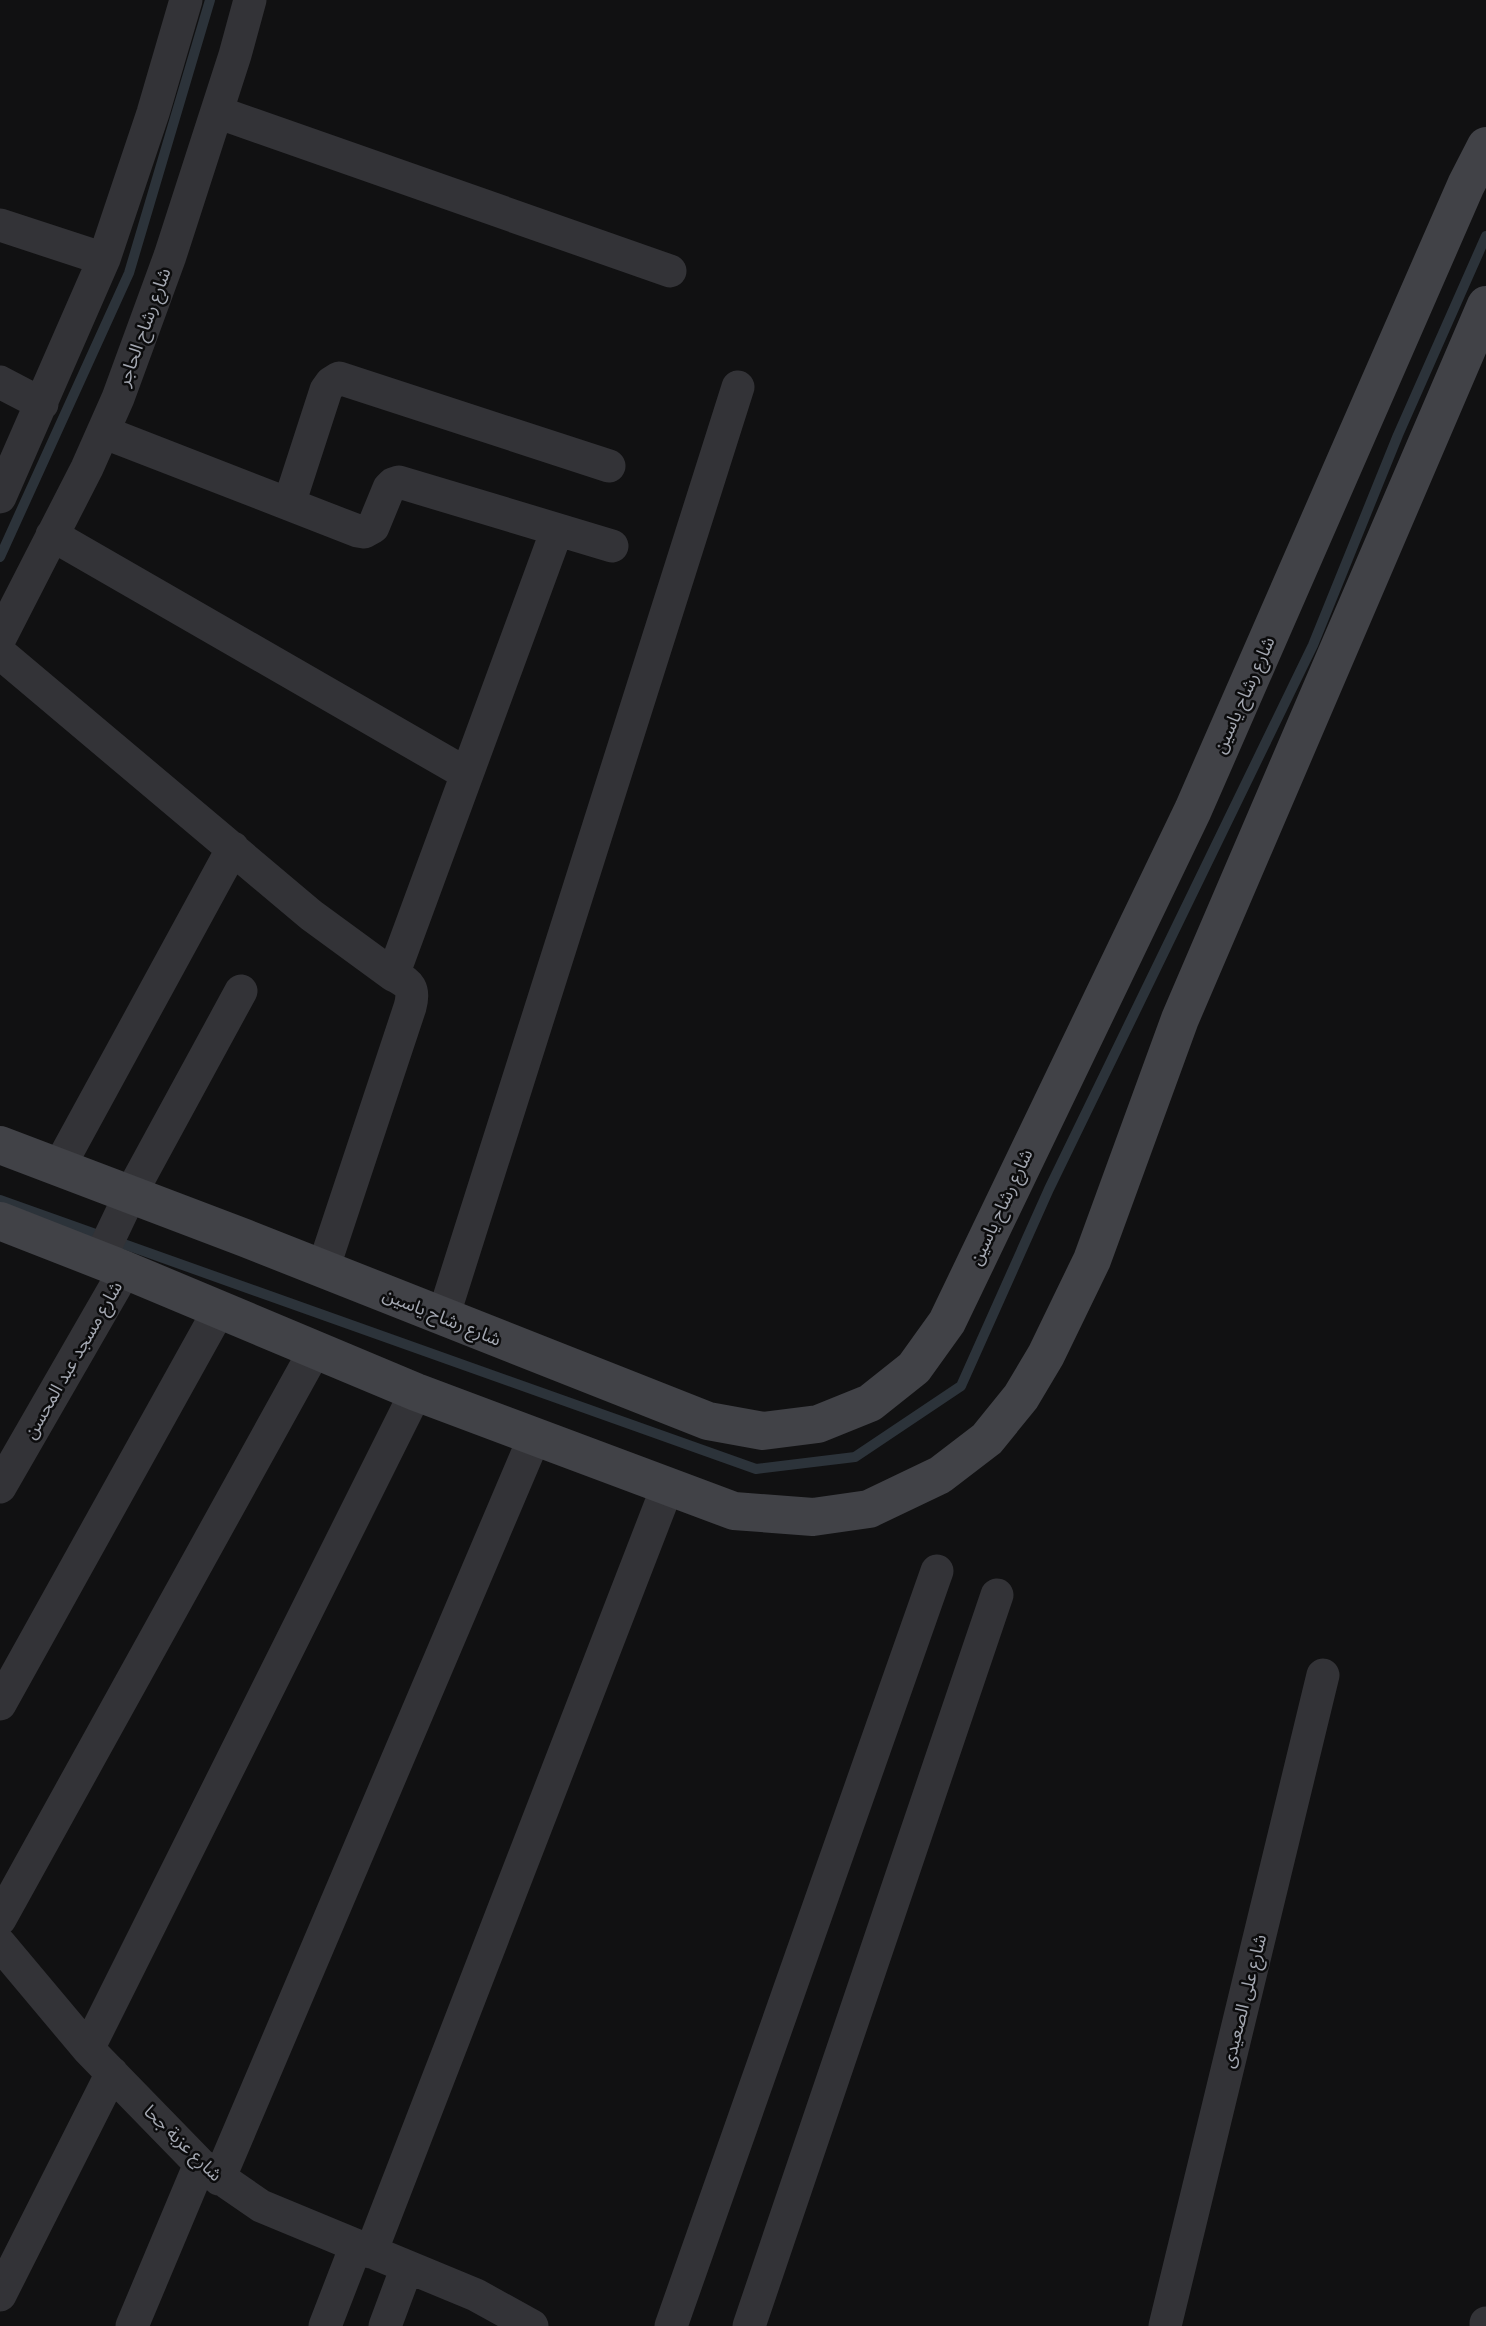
<svg xmlns="http://www.w3.org/2000/svg" width="1486" height="2326" font-family="Figtree,'Noto Sans Arabic',sans-serif">
	<style>
		.lines { fill: none; stroke-linecap: round; stroke-linejoin: round }
		.stream { stroke: #2c333a; stroke-width: 10 }
		.street { stroke: #333337; stroke-width: 33 }
		.secondary { stroke: #414247; stroke-width: 38 }
		.labels { text-anchor: middle; stroke-width: 5; stroke-linejoin: round; paint-order: stroke }
		.street-label { font-size: 18px; fill: #a4a8b2; stroke: #0c0c0d }
	</style>
	<rect width="100%" height="100%" fill="#111112"/>
	<g class="lines">
		<path class="stream" d="M0,557l129,-284 81,-273
			M0,1200l756,269 99,-12 106,-71 88,-197 264,-544 85,-210 88,-199"/>
		<path class="street" d="M217,112l453,159
			M0,225l104,34
			M0,382l42,22
			M103,432l255,99 6,1 9,-5 16,-39 4,-4 6,-2 213,64
			M0,497l104,-238 49,-146 33,-113
			M289,504l37,-114 5,-7 8,-5 270,88
			M52,535l415,239
			M0,638l87,-170 31,-70 52,-142 65,-201 15,-55
			M0,653l311,262 82,60c17,8 22,14 17,32l-87,262
			M393,975l164,-445
			M59,1167l174,-319
			M99,1260l31,-65 111,-204
			M443,1317l295,-930
			M0,1487l125,-217
			M0,1704l219,-394
			M0,1919l315,-569
			M0,1944l88,105 112,115 61,42 215,89 56,31
			M88,2049l328,-657
			M219,2179l315,-741
			M371,2252l296,-764
			M0,2295l112,-222
			M132,2326l68,-162
			M325,2326l31,-80
			M385,2326l22,-59
			M671,2326l266,-755
			M749,2326l248,-731
			M1165,2326l158,-651
			M1486,2326v-3"/>
		<path class="secondary" d="M0,1145l245,93 463,183 55,10 55,-7 52,-21 44,-35 33,-46 246,-512 273,-625 20,-39
			M0,1221l125,49 291,122 318,119 79,6 56,-8 71,-34 47,-36 34,-42 25,-42 46,-95 88,-241 306,-714"/>
	</g>
	<g class="labels">
		<g class="street-label">
			<text transform="translate(144 327) rotate(-70)" y="6">شارع رشاح الحاجر</text>
			<text transform="translate(1244 695) rotate(-66)" y="6">شارع رشاح ياسين</text>
			<text transform="translate(1001 1207) rotate(-65)" y="6">شارع رشاح ياسين</text>
			<text transform="translate(442 1317) rotate(22)" y="6">شارع رشاح ياسين</text>
			<text transform="translate(73 1360) rotate(-60)" y="6">شارع مسجد عبد المحسن</text>
			<text transform="translate(1244 2001) rotate(-76)" y="6">شارع على الصعيدى</text>
			<text transform="translate(183 2143) rotate(44)" y="6">شارع عزبة جحا</text>
		</g>
	</g>
</svg>
